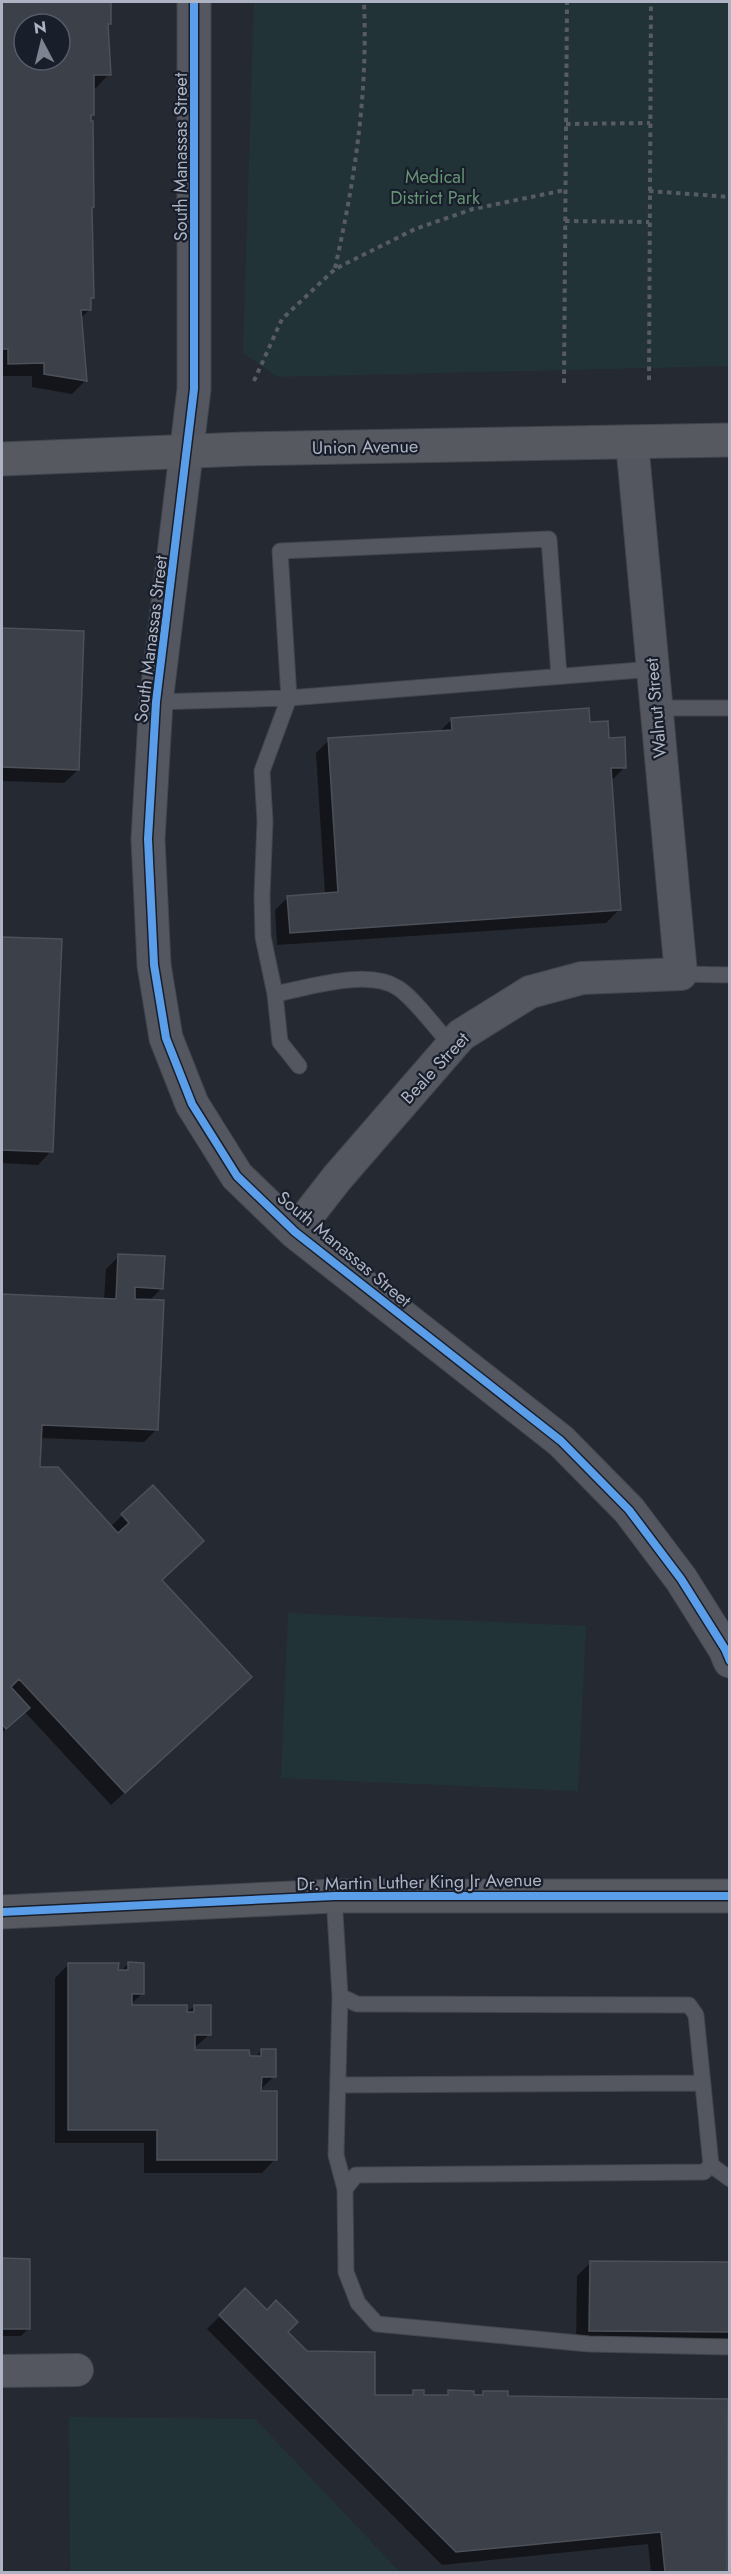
<svg xmlns="http://www.w3.org/2000/svg" width="731" height="2574" font-family="Jost,sans-serif">
	<style>
		.green { fill: #223337 }
		.shadow { fill: #0007; fill-rule: evenodd }
		.building { fill: #3c4048; stroke: #4c5059; stroke-width: 1.5; fill-rule: evenodd }
		.lines { fill: none; stroke-linecap: round; stroke-linejoin: round }
		.service-casing { stroke: #42454c; stroke-width: 17 }
		.minor-casing { stroke: #42454c; stroke-width: 34 }
		.tertiary-casing { stroke: #42454c; stroke-width: 35 }
		.primary-casing { stroke: #41454e; stroke-width: 35 }
		.path { stroke: #575b63; stroke-width: 4; stroke-dasharray: 4.5 4.5; stroke-linecap: butt }
		.service { stroke: #54575f; stroke-width: 15 }
		.minor { stroke: #54575f; stroke-width: 32 }
		.tertiary { stroke: #54575f; stroke-width: 33 }
		.primary { stroke: #575961; stroke-width: 33 }
		.cycleway-casing { stroke: #191e2b; stroke-width: 11 }
		.cycleway { stroke: #5a9eea; stroke-width: 8 }
		.labels { text-anchor: middle; stroke-width: 4.5; stroke-linejoin: round; paint-order: stroke }
		.street-label { font-size: 18px; fill: #adb3c3; stroke: #191e2b }
		.park-label { font-size: 18px; fill: #659374; stroke: #191e2b }
	</style>
	<rect width="100%" height="100%" fill="#252931"/>
	<path class="green" d="M254,2h475v364l-452,11 -34,-24z
		M288,1613l298,13 -8,165 -297,-13z
		M69,2417l186,2 145,153h-330z"/>
	<path class="shadow" d="M2,2h107v22l-2,2 2,48 -13,14h-4v26l-3,3 3,181 -2,11 -10,10 6,61 -14,14 -40,-7v-11h-30zM24,24h36v36h-36z
		M2,630l81,3 -5,137 -14,13 -62,-2z
		M452,719l137,5 18,16 18,27 -14,14 8,129 -13,13 -329,22 -2,-35 13,-13 37,-2 -9,-142 13,-13 110,-8z
		M2,938l58,2 -9,211 -13,14 -36,-2z
		M119,1256l43,32 -13,13 8,128 -13,13 -104,-4 -2,30 72,59 43,-40 8,94 76,109 -126,115 -87,-94 -22,22v-437l102,4 2,-31z
		M128,1964l15,29 -14,13 56,7 10,-7 15,28 -16,14v4l60,6 8,-8 12,26 -14,14 15,69 -13,14h-118v-30h-89v-165l13,-13 53,6z
		M2,2260h26v69l-7,7h-19z
		M590,2263h140v82l-154,-2 1,-67z
		M245,2291l62,62 67,43 35,1 5,-5 8,5h22l5,-5 30,5 5,-5 23,6 220,2 -2,172h-74l-3,-28 -206,21 -235,-236z"/>
	<path class="building" d="M2,2h109v22h-3l3,51h-17v40h-3v6h2l1,86 -2,1 2,90h-3v12h-10l6,71 -43,-7v-11l-36,1v-15h-6zM24,24h36v36h-36z
		M2,628l82,3 -5,139 -77,-3z
		M589,708l1,14 18,-1 1,17 16,-1 1,31h-15l10,142 -331,23 -3,-37 51,-4 -10,-154 124,-8 -1,-12z
		M2,937l60,2 -9,213 -51,-2z
		M118,1254l47,2 -2,33 -28,-2v12l29,1 -6,130 -116,-5 -2,42h18l60,66 11,-10 -8,-9 32,-29 51,56 -42,39 90,97 -127,116 -106,-114 -8,8 19,21 -24,21 -4,-5v-430l114,5z
		M128,1962l16,1v31h-12v11h55v7h7v-7h17v30h-16v15h54l1,6h11v-7h15v28h-14l-1,14h16v69h-120v-30h-89v-167h51l-1,7h10z
		M2,2258l28,1v70h-28z
		M590,2261l140,1v70l-141,-1z
		M245,2288l22,22 9,-10 22,22 -10,10 19,19 68,1v43h38v-5h11v5h24v-5l26,1v4h9v-4h25v5l220,3 -1,173h-62l-4,-40 -205,20 -237,-237z"/>
	<g class="lines">
		<defs>
			<path id="service" d="M559,676l-10,-137 -269,12 9,147c121,-10 242,-20 364,-29
				M156,702l133,-4 -27,73 3,50 -3,75 1,41 12,57c33,-6 93,-26 123,-6 16,10 40,43 54,58
				M656,708h74
				M681,974l49,1
				M275,994l5,48 19,24
				M334,1896l6,100 17,8 332,1 7,10 15,150 -7,7 -348,3 -11,14
				M340,1996l-4,159 9,34 1,83 12,31 19,21 212,20 141,3
				M338,2085l365,-2
				M711,2165l19,14"/>
			<path id="minor" d="M295,1232l42,-54 124,-143 69,-43 52,-14 99,-4 -49,-532
				M2,2371l75,-1"/>
			<path id="tertiary" d="M194,2v387l-38,313 -8,137 6,126 12,73 26,66 45,72 58,56 266,209 68,69 52,69 44,70 5,12"/>
			<path id="primary" d="M2,459l241,-10 487,-9
				M2,1912l332,-16h396"/>
		</defs>
		<use href="#service" class="service-casing"/>
		<use href="#minor" class="minor-casing"/>
		<use href="#tertiary" class="tertiary-casing"/>
		<use href="#primary" class="primary-casing"/>
		<path class="path" d="M566,124l84,-1
			M649,191l81,6
			M565,221l84,1
			M335,268c20,-89 33,-175 29,-266
			M649,380l2,-378
			M254,381l28,-62 53,-50 80,-40 58,-20 92,-19
			M564,383l3,-381"/>
		<use href="#service" class="service"/>
		<use href="#minor" class="minor"/>
		<use href="#tertiary" class="tertiary"/>
		<use href="#primary" class="primary"/>
		<defs>
			<path id="cycleway" d="M194,2v387l-38,313 -8,137 6,126 12,73 26,66 45,72 58,56 266,209 68,69 52,69 44,70 5,12
				M2,1912l332,-16h396"/>
		</defs>
		<use href="#cycleway" class="cycleway-casing"/>
		<use href="#cycleway" class="cycleway"/>
	</g>
	<g class="labels">
		<g class="street-label">
			<text transform="translate(181 157) rotate(-90)" y="6">South Manassas Street</text>
			<text transform="translate(365 447) rotate(-1)" y="6">Union Avenue</text>
			<text transform="translate(151 639) rotate(-83)" y="6">South Manassas Street</text>
			<text transform="translate(656 708) rotate(-95)" y="6">Walnut Street</text>
			<text transform="translate(435 1068) rotate(-47)" y="6">Beale Street</text>
			<text transform="translate(344 1249) rotate(40)" y="6">South Manassas Street</text>
			<text transform="translate(419 1882) rotate(-1)" y="6">Dr. Martin Luther King Jr Avenue</text>
		</g>
		<g class="park-label">
			<text x="435" y="183">Medical<tspan x="435" dy="21">District Park</tspan></text>
		</g>
	</g>
	<rect width="731" height="2574" fill="none" stroke="#adb3c3" stroke-width="6"/>
	<g transform="translate(42 42) rotate(353)"><circle r="28" fill="#191e2b" stroke="#545a68" stroke-width="1.5"/>
	<path d="M0-4.5L10 22L0 15L-10 22Z" fill="#7d8390"/>
	<text y="-9" font-size="16" font-weight="bold" text-anchor="middle" fill="#adb3c3">N</text>
	</g>
</svg>
